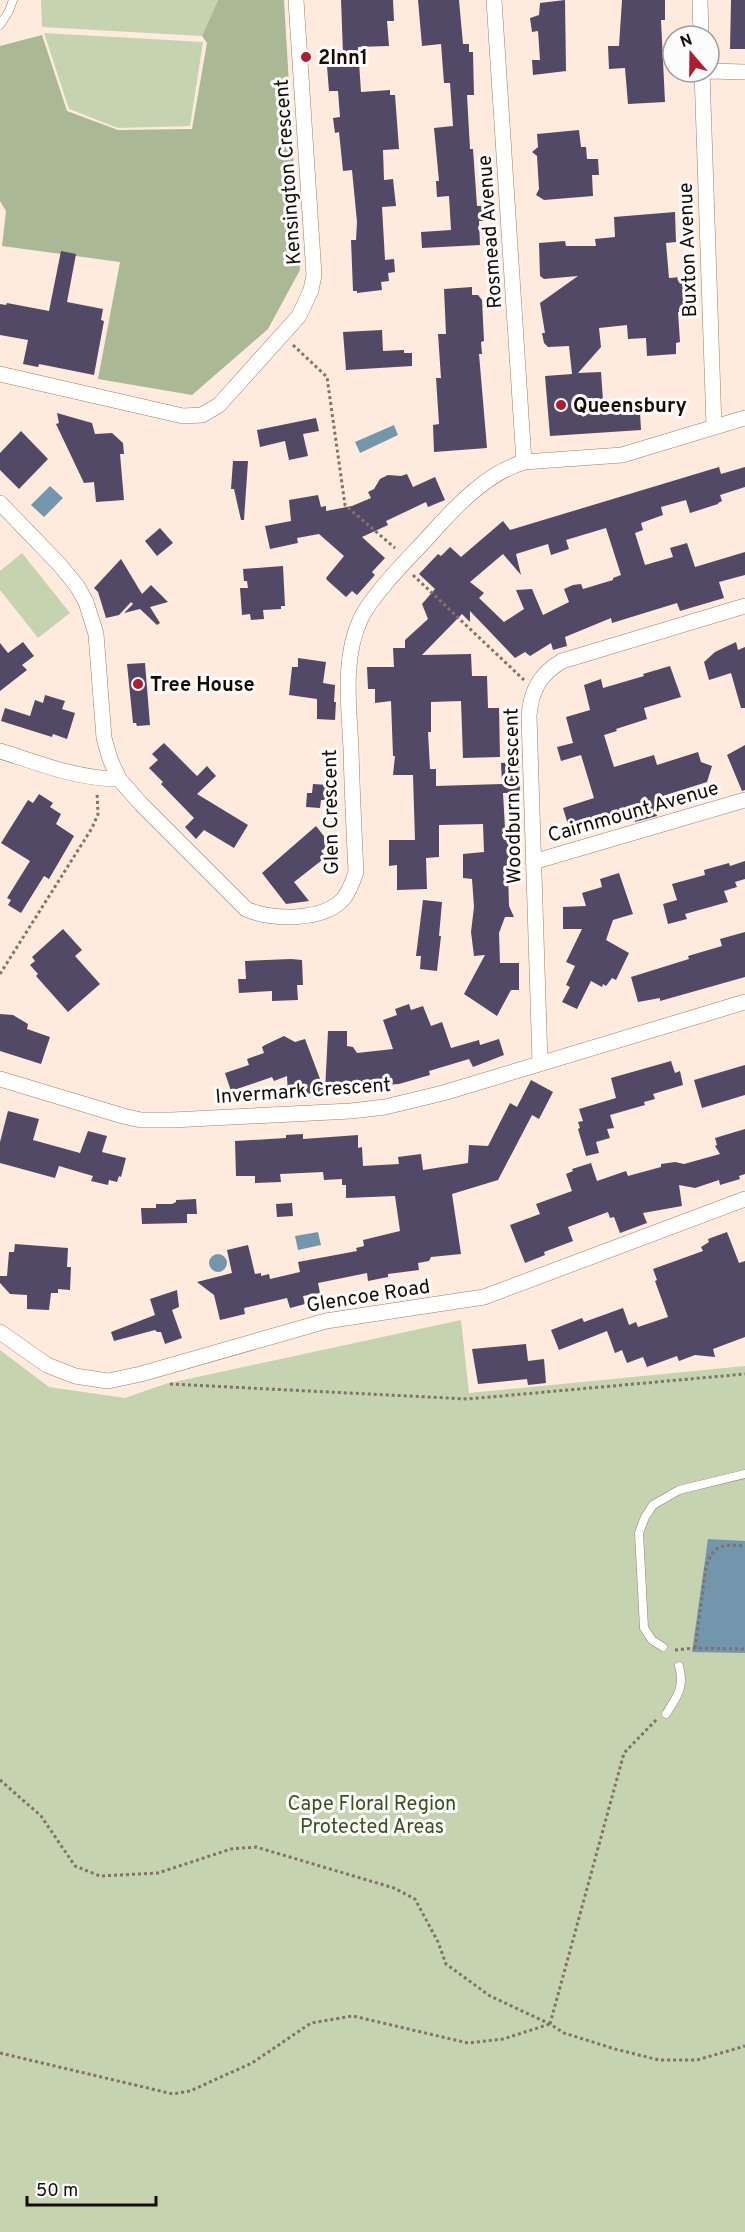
<svg xmlns="http://www.w3.org/2000/svg" width="745" height="2232" font-family="Overpass,sans-serif">
	<style>
		.green { fill: #c5d3b1 }
		.forest { fill: #aab895 }
		.water { fill: #7396ad }
		.building { fill: #514965; fill-rule: evenodd }
		.lines { fill: none; stroke-linecap: round; stroke-linejoin: round }
		.lane-casing { stroke: #9b7f6a; stroke-width: 9 }
		.street-casing { stroke: #9b7f6a; stroke-width: 16 }
		.path { stroke: #817369; stroke-width: 3; stroke-dasharray: 3 3; stroke-linecap: butt }
		.lane { stroke: #fff; stroke-width: 8 }
		.street { stroke: #fff; stroke-width: 15 }
		.poi-dot { fill: #af1c32; stroke: #fcfcfc; stroke-width: 2 }
		.labels { text-anchor: middle; stroke-width: 6; stroke-linejoin: round; paint-order: stroke }
		.poi-label { font-size: 20px; font-weight: bold; fill: #160c05; stroke: #fcfcfc; text-anchor: start }
		.street-label { font-size: 20px; fill: #160c05; stroke: #fcfcfc }
		.park-label { font-size: 20px; fill: #3d4f19; stroke: #fcfcfc }
	</style>
	<rect width="100%" height="100%" fill="#feebdd"/>
	<path class="green" d="M41,0h177l-16,36 -160,-9z
		M44,33l159,9 -13,84 -72,2 -49,-19z
		M22,553l48,60 -32,25 -38,-48v-19z
		M461,1320l8,73 276,-27v866h-745v-882l49,37 76,11 40,-14z"/>
	<path class="forest" d="M218,0h66l16,270 -32,59 -76,66 -94,-16 22,-117 -118,-16 4,-35 -6,-10v-155l42,-11 25,76 51,19 74,-1 15,-86 -5,-7z"/>
	<path class="water" d="M394,425l4,10 -38,18 -5,-11z
		M50,486l13,12 -19,19 -13,-12z
		M318,1232l3,13 -23,5 -3,-14z
		M209 1263a9 9 0 1 1 18 0a9 9 0 1 1-18 0Z
		M708,1539l37,2v112l-53,-1z"/>
	<path class="building" d="M341,0h52l1,21h-7l2,25 -31,1 3,45 29,-2v5h5l4,54 -16,1 1,30 9,-1 3,27 -14,1 3,53 9,-1 1,13 -7,1 1,8 -8,1 1,8 -25,3v-2h-4l-2,-51h5l1,-18 -5,-52 -9,1 -4,-39 -4,1 -2,-15 7,-1 -2,-26h-9l-3,-37 17,-1z
		M418,0h41l4,44h6v8h4l1,43h-7l3,54h3l4,57h15v14l-13,1 1,24 -58,3 -1,-16 30,-2 -2,-34 -12,1 -1,-16h3l-5,-53 19,-2 -3,-43h-6l-3,-39 -19,2z
		M565,0l1,71 -33,4 -1,-15h8l-2,-29 -6,1 -2,-14 9,-3 1,-12z
		M622,0h43v20h-4l4,82 -37,2 -3,-36 -16,1 -1,-23h11z
		M731,0h14v49h-15z
		M579,130l2,17h5l1,12h11l1,16h-7l1,21 -49,4 -8,-5 3,-6 -2,-33 -5,-4 6,-5 -1,-13z
		M675,212l1,30 -10,1 3,35 13,-1 3,35h-7l2,30 -4,1v11l-29,2 -1,-18 -18,1 -1,-14 -28,3 2,19 -23,26 23,-1 3,42 36,-1 1,17 -91,6 -5,-60 27,-2 -3,-28 -21,1 -4,-4 -2,-10h3l-5,-30 38,-27 -34,3 -4,-3 -1,-33 26,-2 1,5h30l-1,-7 20,-2 -1,-20z
		M61,251l15,3 -9,48 36,7 -2,11 3,1 -10,54 -55,-11 -1,3 -15,-3 5,-24 -28,-5v-31l6,1 1,-2 42,8z
		M472,287v8h6l4,5 2,41 -3,1 1,12h-3l8,94 -53,4 -1,-27 6,-1 -3,-46h5l-3,-44h8l-2,-45z
		M382,330l1,21 21,-1v3h8v13l-66,4 -3,-38z
		M57,413l35,10 3,11 17,-1 11,10 1,11h-4l4,46 -28,2 -2,-20 -10,1 -28,-59 3,-1z
		M316,418l3,13 -16,3 5,22 -19,4 -4,-19 -25,6 -3,-17z
		M21,431l27,28 -29,30 -19,-19v-17z
		M233,461h15l-4,59h-3l-7,-31h-3z
		M719,467l2,7 24,-7v20l-25,8 2,6 -4,2v1l-28,9 -4,-13 -25,7 2,8 -22,8 2,7 -8,3 10,32 28,-8 -3,-9 17,-5 8,24 50,-15v23l-26,7 5,16 -44,13 -3,-8 -65,20 -1,-5 -46,19 2,9 -14,4 -2,-7 -21,13 -5,-4 -10,6 -45,-47v11l-8,-8 -40,41 49,-1 1,22h15l1,32h11l1,49 -37,1 -2,-57 -30,1v30h-3l2,37h6v17l66,-2 -1,-21 18,-1 1,31h-17l2,35 14,-1v16l-7,1v28h-4l1,34 5,11h-9l-6,16 1,30h19v27h-8l-14,26 -33,-22 21,-39 -11,1 -3,-24 3,-25 -2,-28 -9,-1v-24l21,-2 -1,-28 -44,1v32l-13,1 1,31 -30,1v-25l-8,1v-26h26l-2,-65h-20l2,-19h-2l-2,-55 -16,2v-14h-7l-1,-22h27l-1,-19h12v-8l23,-21 -6,-15 13,-15 -16,-15 19,-20 3,2 9,-9 11,10 42,-36 7,9zM606,528l15,47 -8,3v2l-30,9 -2,-5 -8,1 -9,4 5,13 -26,13 -11,-26 -16,1 8,19 -20,13 -25,-24 5,-5 -14,-11 33,-28 18,21 -5,-21 32,-10 3,11 18,-6 -3,-9z
		M407,474l6,13 22,-10 10,23 -17,7 -2,-5 -40,19 2,4 -26,12 23,21 -13,14 3,3 -18,20 -5,-4 -6,6 -19,-17 -1,-2 18,-22 -25,-22 -22,4 1,5 -28,6 -5,-23 26,-5 -2,-21 29,-5 3,12 5,-1v5l26,-5 19,-8 -3,-6 6,-3 6,-10 8,-4 13,1z
		M160,528l13,15 -16,13 -12,-15z
		M121,559l21,35 9,-9 17,17 -18,5 10,16 -3,2 -17,-16 -16,4 9,-9 -2,-2 -12,13 -13,3 -8,-26 -4,-4z
		M283,566l2,40h-4v3l-18,1 1,9 -13,1 -1,-6 -8,1 -2,-27h8l-1,-7h-3l-1,-12z
		M23,642l11,14 -12,9 5,5 -27,21v-48l8,10z
		M736,642l2,8 7,-3v61h-4l-10,-35 -22,7 -5,-18 11,-10z
		M298,658l28,4 -3,21 12,2 -1,17h2l-1,18 -18,-1v-20l-28,-4 3,-28h6z
		M145,663l5,62 -13,1 -1,-3h-3l-6,-59z
		M670,666l11,31 -37,11 3,11 -31,10 1,2 -13,4 10,32 40,-12 3,10 41,-13 3,10 11,4 -5,16 -41,13 2,7 -14,4 3,10 -22,6 -4,-13 -62,19 -6,-20 31,-10 -13,-43 -20,6 -4,-14 16,-4 -7,-26 24,-7 -6,-25 17,-6 2,9 41,-12 -1,-2z
		M45,695l20,6 -3,8 13,4 -8,26 -14,-5 -1,3 -51,-16 4,-13 25,8 5,-16 8,3z
		M164,743l33,33 10,-10 9,10 -19,18 51,31 -14,23 -30,-18 -8,9 -11,-12 9,-9 -33,-34 2,-2 -14,-14 9,-8 -6,-6z
		M745,745v45l-3,1 -15,-36z
		M313,784l15,1 -2,15h-5l-1,8 -14,-1 1,-14h5z
		M39,794l14,9 -3,4 11,7 -5,10 18,12 -25,43 -5,-3 -23,37 -13,-8 3,-5 -4,-2 23,-37 -29,-18 27,-43 5,3z
		M316,826l14,18 -9,7 5,6 -32,25 15,19 -23,3 -24,-31z
		M745,861v18l-10,3 2,5 -13,4 4,11 -43,12 2,5 -19,5 -5,-20 14,-4 -5,-16 33,-9 -1,-5 25,-7 1,3z
		M619,873l14,41 -20,6 -7,20 23,13 -13,27 -4,-2 -6,8 -3,-2 -1,3 -11,-6 -14,28 -15,-7 8,-15 -4,-2 9,-19 -9,-4 16,-33h-19v-22l23,-1 -4,-13 20,-6 -2,-8z
		M423,900l19,2 -3,34h2l-4,35 -17,-2 1,-13h-5z
		M63,929l19,21 -7,6 25,28 -32,28 -32,-36 2,-2 -8,-9 5,-4 -3,-4z
		M745,932v45l-85,24v-3l-22,4 -7,-25 58,-18 -1,-3 34,-10 -2,-7z
		M291,959l11,1 1,25h-6l1,15 -26,1v-10l-33,2 -1,-14h8l-1,-18z
		M409,1004l2,6 12,-4 8,20 11,-4 9,26 28,-8 1,5 19,-6 5,16 -31,12 -4,-8 -40,12 1,4 -31,9 -15,1v-3l-29,3 1,6 -32,4 1,-2 -37,1 -1,-18 -13,5 -2,-4 -41,14 -6,-18 24,-8 -2,-6 17,-6 -2,-6 3,-2 19,-9 11,6 10,-3 20,53 3,-61h19v15l6,1 4,6 36,-4 -10,-29 14,-5 -2,-6z
		M0,1014l13,1 15,9 -1,5 23,8 -9,27 -41,-13z
		M671,1061l4,12 5,-2 3,14 -30,9 2,5 -11,3 1,3 -35,10 4,13 -7,1 3,9 -14,4 3,11 -13,3 -8,-27 2,-1 -2,-6 5,-1 -4,-12 37,-11 -5,-20z
		M745,1065v30l-43,13 -8,-28z
		M531,1080l22,12 -14,27 -7,-4 -34,65 -46,14 9,60 -30,3 -2,4 -11,2 1,7 -31,4v3l-20,4 -1,-8 -49,10 2,10 -17,3 2,8 -15,4 -3,-10 -43,10 1,6 -25,6 -6,-25 -17,-13 35,-9 -5,-23 21,-5 7,29 6,-1v3l8,-2 1,5 30,-7 -2,-10 59,-11 -1,-3 8,-2 -1,-6 37,-9 -5,-35 -49,2v-13h-4v-6l-18,1 -1,-8 -43,2 1,8 -26,1v-7h-19l-1,-35 51,-3v-3l17,-1v5l55,-4v13l4,-1 1,19 36,-2 -1,-7 23,-3 2,16 45,-7 1,-18 19,1 22,-43 7,4z
		M8,1111l31,8 -6,21 47,13 8,-22 19,5 -5,16 24,6 -5,19 -2,-1 -2,6 -8,-2 -1,5 -17,-4 2,-5 -34,-10 -4,12 -55,-15v-21z
		M745,1129v45l-6,2 1,3 -20,6 -1,-5 -24,8 -16,-3 3,21 -39,7 4,10 -27,10 -6,-16 -4,1 -2,-6 -40,15 5,14 -29,11 1,3 -20,8 -15,-38 30,-11 -4,-10 36,-13 -6,-17 7,-3 -1,-2 19,-6 6,18 29,-10 2,5 33,-9v-3l14,-2 9,2 36,-10 -5,-8 2,-1 -2,-7z
		M196,1199l1,15h-10v9l-45,1 -1,-16h15v-4h16l4,-2v-2z
		M292,1203l1,13 -16,1 -1,-13z
		M727,1232l12,31 6,-2v76l-32,12 2,8 -20,-2 -16,6 -2,-5 -30,11 -4,-10 -16,6 -5,-13 -7,3 -8,-22 -48,19 -8,-20 31,-12 2,4 39,-14 6,17 7,-3 2,5 30,-10 -13,-36 2,-1 -4,-11 50,-18 -2,-4 8,-5 -1,-3z
		M15,1244l53,4 -1,19h4l-1,23 -12,-1v4h-7l-2,17 -22,-1v-14l-17,-1 -10,-11v-7h7l2,-24h5z
		M177,1290l2,17 -7,3 10,28 -17,6 -4,-12h-4l-2,-2 -41,11 -3,-9 44,-17 -5,-16z
		M526,1344l2,17 16,-2 2,24 -18,2 -1,-6 -49,5 -6,-35z"/>
	<g class="lines">
		<defs>
			<path id="lane" d="M0,25l9,-14 4,-11
				M663,1647l-11,-7 -8,-12 -5,-95 6,-16 8,-12 26,-15 66,-16
				M666,1714c11,-17 19,-27 13,-48"/>
			<path id="street" d="M494,0l30,462
				M700,0l1,36
				M709,71l36,1
				M702,72l12,355
				M0,374l183,42 19,-1 17,-10 80,-89 12,-26 3,-15 -18,-275
				M0,503l59,61 18,22 9,16 10,32 8,104 6,21 9,20 22,25 105,105c26,12 79,12 98,-11 6,-8 9,-17 12,-26 -2,-41 -4,-82 -5,-123 -2,-43 -9,-91 10,-131 13,-26 50,-62 70,-84 25,-28 56,-61 93,-72l98,-7 123,-37
				M0,751c39,12 77,28 119,28
				M533,862l212,-62
				M540,1063l-11,-347c2,-26 11,-42 33,-55l183,-55
				M0,1079l123,37 18,4h31l179,-9 34,-4 58,-14 302,-91
				M0,1332l47,33 28,11 33,5 33,-7 185,-53 158,-24 261,-98"/>
		</defs>
		<use href="#lane" class="lane-casing"/>
		<use href="#street" class="street-casing"/>
		<path class="path" d="M293,345l34,32 18,128 50,43
			M413,575l111,105
			M0,974l92,-146 6,-14 -1,-22
			M170,1384l298,15 277,-25
			M695,1648l11,-81c7,-23 18,-23 39,-21
			M675,1650l20,-2 50,1
			M0,1780l41,36 34,50 25,10 58,-3 73,-24 25,-2 138,41 21,11 23,43 8,22 44,32 60,28 14,9 51,16 44,11h38l48,-14
			M550,2024l74,-271 33,-34
			M0,2053l173,41 17,-3 62,-28 59,-40 42,-7 115,27 35,-4 47,-15"/>
		<use href="#lane" class="lane"/>
		<use href="#street" class="street"/>
	</g>
	<g class="poi-dot">
		<circle cx="306" cy="57" r="6"/>
		<circle cx="561" cy="405" r="6"/>
		<circle cx="138" cy="684" r="6"/>
	</g>
	<g class="labels">
		<g class="poi-label">
			<text x="318" y="64">2Inn1</text>
			<text x="573" y="412">Queensbury</text>
			<text x="150" y="691">Tree House</text>
		</g>
		<g class="street-label">
			<text transform="translate(287 172) rotate(-94)" y="7">Kensington Crescent</text>
			<text transform="translate(489 232) rotate(-94)" y="7">Rosmead Avenue</text>
			<text transform="translate(687 250) rotate(-92)" y="7">Buxton Avenue</text>
			<text transform="translate(512 796) rotate(-91)" y="7">Woodburn Crescent</text>
			<text transform="translate(633 811) rotate(-16)" y="7">Cairnmount Avenue</text>
			<text transform="translate(330 812) rotate(-91)" y="7">Glen Crescent</text>
			<text transform="translate(303 1090) rotate(-4)" y="7">Invermark Crescent</text>
			<text transform="translate(368 1295) rotate(-9)" y="7">Glencoe Road</text>
		</g>
		<g class="park-label">
			<text x="372" y="1810">Cape Floral Region<tspan x="372" dy="23">Protected Areas</tspan></text>
		</g>
	</g>
	<g transform="translate(691 54) rotate(340)"><circle r="28" fill="#fcfcfc" stroke="#a09c99" stroke-width="1.5"/>
	<path d="M0-4.5L10 22L0 15L-10 22Z" fill="#af1c32"/>
	<text y="-9" font-size="16" font-weight="bold" text-anchor="middle" fill="#160c05">N</text>
	</g>
	<path d="M27 2196v9h129v-9" fill="none" stroke="#160c05" stroke-width="3"/>
	<text x="36" y="2196" font-size="18" fill="#160c05" stroke="#fcfcfc" stroke-width="4.5" paint-order="stroke">50 m</text>
</svg>
